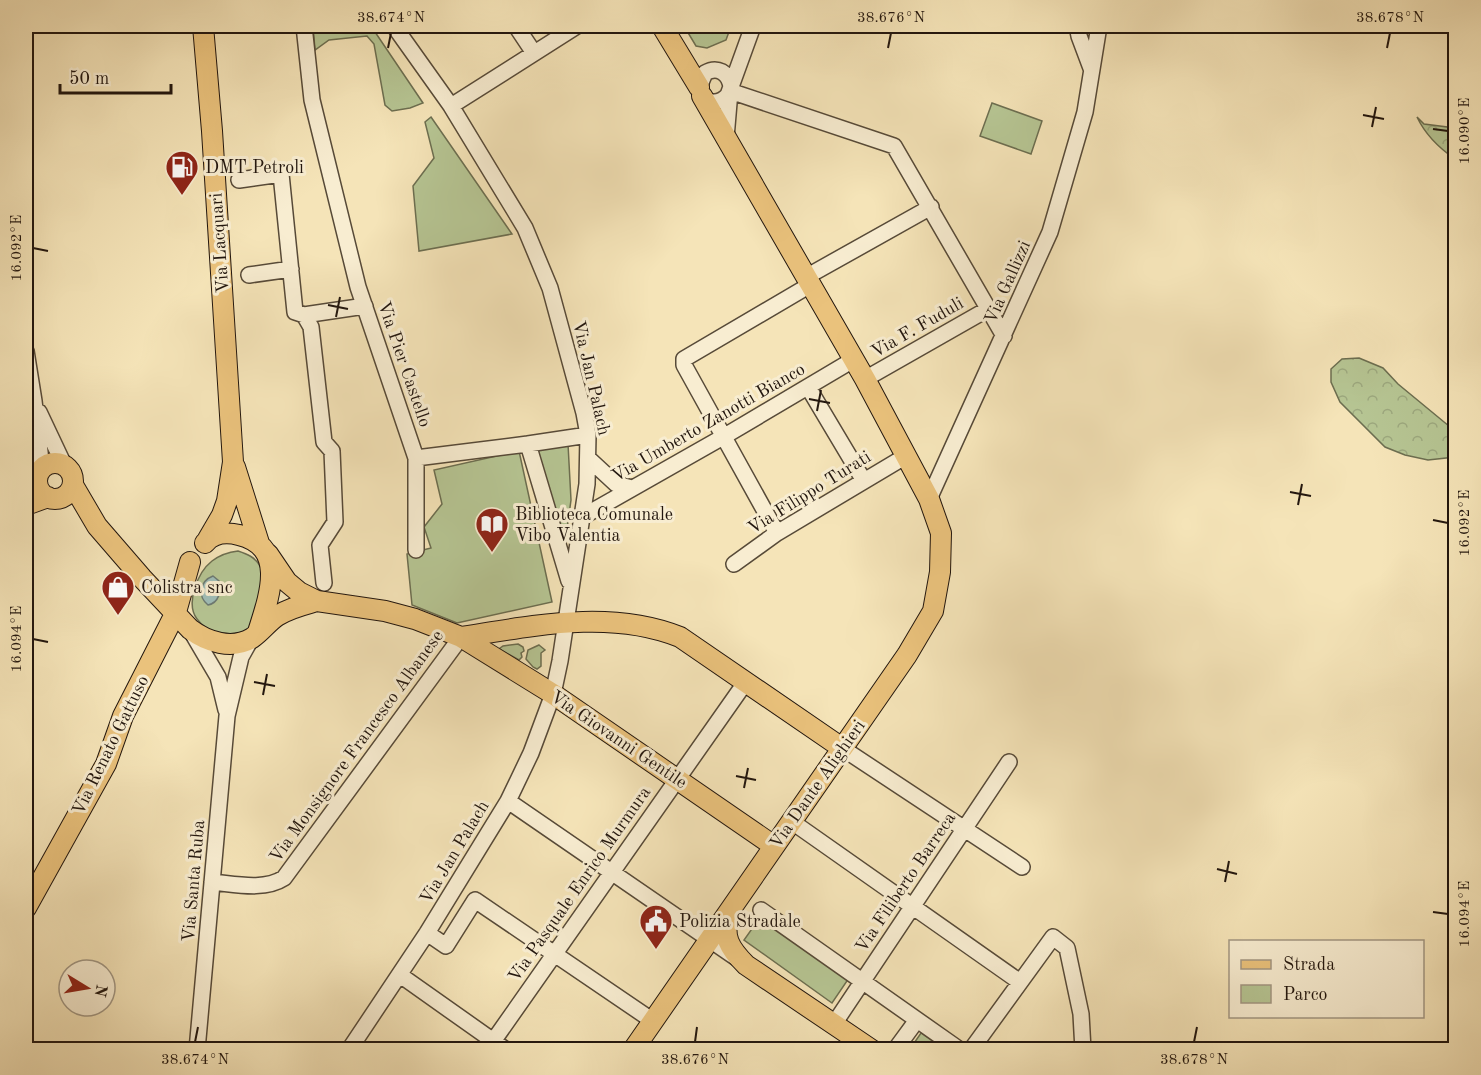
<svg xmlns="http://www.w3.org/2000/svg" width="1481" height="1075" font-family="'Old Standard TT',serif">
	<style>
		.green { fill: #b6c593; stroke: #6c6e50; stroke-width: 1.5 }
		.forest { fill: url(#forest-crowns); stroke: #6c6e50; stroke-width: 1.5 }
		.water { fill: #9fbdb7; stroke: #6d7a73; stroke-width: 1.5 }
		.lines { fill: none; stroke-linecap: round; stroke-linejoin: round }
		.minor-casing { stroke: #574a38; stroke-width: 18 }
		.major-casing { stroke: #22160e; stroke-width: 22 }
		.minor { stroke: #f8edd1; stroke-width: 15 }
		.major { stroke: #eac27c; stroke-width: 20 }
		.ticks { fill: none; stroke: #22160e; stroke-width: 2 }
		.labels { text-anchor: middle; stroke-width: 6; stroke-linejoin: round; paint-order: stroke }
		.poi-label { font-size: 18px; fill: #22160e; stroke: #f8edd1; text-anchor: start }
		.street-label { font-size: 18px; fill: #22160e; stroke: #f8edd1 }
		.neatline { fill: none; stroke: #22160e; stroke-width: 2 }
		.ticks-label { font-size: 15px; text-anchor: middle; fill: #22160e }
	</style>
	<defs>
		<pattern id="forest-crowns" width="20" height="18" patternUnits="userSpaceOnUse" patternTransform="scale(1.5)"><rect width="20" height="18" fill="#b6c593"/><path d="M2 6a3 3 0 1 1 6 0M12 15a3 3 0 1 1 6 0" fill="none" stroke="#9ca87e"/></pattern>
	</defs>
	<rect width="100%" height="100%" fill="#f5e4b8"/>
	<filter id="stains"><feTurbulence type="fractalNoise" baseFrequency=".00333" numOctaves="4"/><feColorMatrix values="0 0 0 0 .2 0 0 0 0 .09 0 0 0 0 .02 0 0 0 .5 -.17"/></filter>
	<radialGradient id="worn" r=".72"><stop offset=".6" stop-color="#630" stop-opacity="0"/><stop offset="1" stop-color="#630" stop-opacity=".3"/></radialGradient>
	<path class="green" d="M313,26h58l52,77 -13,5 -18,3 -7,-6 -11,-61 -7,-8 -38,4 -14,10z
		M684,26h35l11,3 -4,11 -19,8 -11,-2z
		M992,103l50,18 -11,33 -51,-18z
		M431,117l81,117 -93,17 -6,-65 21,-28 -9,-36z
		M568,444l3,56 -4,29 -7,4 -23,-85z
		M519,451l33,151 -95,21 -45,-18 -5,-51 24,-6 -7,-21 18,-23 -8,-34z
		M238,551c9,3 17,6 22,15 7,15 -3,60 -18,69 -13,7 -37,-5 -45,-16 -12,-16 1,-47 15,-58 8,-6 17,-9 26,-10z
		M518,644l5,3 1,4 -3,2 1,4 -3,3 -20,-11 4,-3z
		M539,645l6,5 -4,3v13l-4,3 -4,-2 -7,-8 2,-9z
		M761,916l88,62 -17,25 -88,-63z
		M921,1033l23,16h-34z"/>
	<path class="forest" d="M1417,117l7,7 31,4v31c-16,-11 -29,-23 -38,-42z
		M1359,358l24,10 15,16 57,47v26l-27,3 -23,-5 -20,-8 -45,-45 -9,-20v-13l11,-10z"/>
	<path class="water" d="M213,576l6,5c3,9 0,22 -11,24 -11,-9 -8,-24 5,-29z"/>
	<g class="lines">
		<defs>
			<path id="minor" d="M304,26l8,74 46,187 58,171 112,-14 41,137
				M516,26l18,27
				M1077,26l2,10 12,32
				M731,87c-2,-15 -14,-21 -26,-14l-6,14c2,16 18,20 29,8l25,-69
				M451,106l126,-80
				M726,138l4,-47 164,55 110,190
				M239,180l42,-6 14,138 9,3 7,12 13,115 8,9 3,71 -15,23 4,38
				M249,275l42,-6
				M806,277l125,-70
				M304,315l61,-9
				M26,351l8,50 8,68
				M865,379l123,-70
				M808,387l56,94
				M39,412l25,53
				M528,444l60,-9
				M416,458v92
				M589,459l27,25 16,4
				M929,499l121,-267 35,-120 14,-86
				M582,517l141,-80 130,-77
				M777,533l-93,-168v-6l126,-74
				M734,564l43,-31 129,-77
				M191,631l27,46 8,33
				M842,748l180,119
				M508,801l230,158
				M791,821l229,161
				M212,882c23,2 52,9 72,-4l177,-241
				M761,910l199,140
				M427,933l19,13 29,-46 178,121
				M400,975l106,75
				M834,1024l175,-262
				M197,1050l30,-334 14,-59 10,-18
				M349,1050l78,-117 81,-132 23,-48 22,-59 7,-33 27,-177 1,-49 -4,-22 -34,-125 -25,-60 -74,-122 -57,-80
				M487,1050l258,-367
				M895,1050l22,-30
				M971,1050l82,-113 14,11 14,66 2,36"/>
			<path id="major" d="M203,26l9,105 21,331 -6,39 -5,14 -14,24
				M662,26l37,61
				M37 481a18 18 0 1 1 36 0a18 18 0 1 1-36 0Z
				M235,467l24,76
				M73,485l24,41 45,52 48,51c17,13 42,21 62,9 9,-6 16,-16 25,-22 12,-8 26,-11 40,-15
				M26,505l22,-8
				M205,543c8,-10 22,-11 34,-8 49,12 30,62 19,97
				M268,554l19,28 12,10 18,9 68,10 30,8 46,18 92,57 221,152
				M461,637c72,-11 149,-28 219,0l162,111
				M26,908l80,-144 17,-48 53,-104 14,-50
				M730,913c-9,23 0,36 16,52l126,85
				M633,1050l274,-395 26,-44 7,-39 1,-39 -12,-34 -64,-120 -163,-283"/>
		</defs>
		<use href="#minor" class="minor-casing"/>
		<use href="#major" class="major-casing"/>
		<use href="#minor" class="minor"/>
		<use href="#major" class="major"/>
	</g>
	<path class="ticks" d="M388,48l3,-15M888,48l3,-15M1387,48l3,-15M1363,115l21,4M1372,127l4,-20M1433,129l15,2M33,248l15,3M328,305l20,4M336,317l4,-20M809,399l21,4M817,411l4,-21M1290,492l21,4M1298,505l4,-21M1433,520l15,3M33,639l15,3M254,682l21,4M263,695l4,-21M736,776l20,4M744,788l4,-20M1217,869l20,5M1225,882l4,-21M1433,912l15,2M195,1042l3,-15M695,1042l2,-15M1194,1042l3,-15"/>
	<defs>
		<symbol id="fuel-pin" viewBox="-11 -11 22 30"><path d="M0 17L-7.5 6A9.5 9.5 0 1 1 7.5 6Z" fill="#8f2418" stroke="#f8edd1"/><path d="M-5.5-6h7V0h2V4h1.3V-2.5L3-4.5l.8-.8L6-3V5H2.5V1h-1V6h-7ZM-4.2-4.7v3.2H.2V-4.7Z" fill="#fff"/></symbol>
		<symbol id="library-pin" viewBox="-11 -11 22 30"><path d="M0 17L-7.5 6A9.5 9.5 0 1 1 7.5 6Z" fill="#8f2418" stroke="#f8edd1"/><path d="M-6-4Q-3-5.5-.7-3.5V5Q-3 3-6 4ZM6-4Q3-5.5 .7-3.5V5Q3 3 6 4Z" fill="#fff"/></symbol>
		<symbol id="shop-pin" viewBox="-11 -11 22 30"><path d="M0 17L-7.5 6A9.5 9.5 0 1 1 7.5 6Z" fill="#8f2418" stroke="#f8edd1"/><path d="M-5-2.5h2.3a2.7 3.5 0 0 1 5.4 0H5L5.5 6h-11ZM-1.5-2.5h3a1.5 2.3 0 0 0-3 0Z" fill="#fff"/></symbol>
		<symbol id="civic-pin" viewBox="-11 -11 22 30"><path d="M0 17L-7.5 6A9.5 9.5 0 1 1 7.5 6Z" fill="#8f2418" stroke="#f8edd1"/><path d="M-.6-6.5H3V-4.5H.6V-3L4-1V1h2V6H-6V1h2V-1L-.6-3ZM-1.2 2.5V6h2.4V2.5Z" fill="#fff"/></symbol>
	</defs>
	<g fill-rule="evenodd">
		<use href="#fuel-pin" x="163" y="148" width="38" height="52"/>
		<use href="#library-pin" x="473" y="505" width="38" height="52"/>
		<use href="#shop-pin" x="99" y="568" width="38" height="52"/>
		<use href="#civic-pin" x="637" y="902" width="38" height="52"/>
	</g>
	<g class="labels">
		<g class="poi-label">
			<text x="205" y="173">DMT Petroli</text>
			<text x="515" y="520">Biblioteca Comunale<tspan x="515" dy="21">Vibo Valentia</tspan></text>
			<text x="141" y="593">Colistra snc</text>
			<text x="679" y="927">Polizia Stradale</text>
		</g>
		<g class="street-label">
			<text transform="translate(219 243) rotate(-94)" y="6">Via Lacquari</text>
			<text transform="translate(1007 282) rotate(-66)" y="6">Via Gallizzi</text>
			<text transform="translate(917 327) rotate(-30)" y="6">Via F. Fuduli</text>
			<text transform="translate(405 364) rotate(71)" y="6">Via Pier Castello</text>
			<text transform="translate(592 378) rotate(77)" y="6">Via Jan Palach</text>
			<text transform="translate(708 422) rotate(-30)" y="6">Via Umberto Zanotti Bianco</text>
			<text transform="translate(809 492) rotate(-32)" y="6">Via Filippo Turati</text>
			<text transform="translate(619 739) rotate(34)" y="6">Via Giovanni Gentile</text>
			<text transform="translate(110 745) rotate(-64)" y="6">Via Renato Gattuso</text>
			<text transform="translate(356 746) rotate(-54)" y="6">Via Monsignore Francesco Albanese</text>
			<text transform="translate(817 784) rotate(-55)" y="6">Via Dante Alighieri</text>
			<text transform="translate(454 852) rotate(-59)" y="6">Via Jan Palach</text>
			<text transform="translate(193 881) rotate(-85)" y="6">Via Santa Ruba</text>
			<text transform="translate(905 882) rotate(-56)" y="6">Via Filiberto Barreca</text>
			<text transform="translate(579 884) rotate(-55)" y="6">Via Pasquale Enrico Murmura</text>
		</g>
	</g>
	<rect width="1481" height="1075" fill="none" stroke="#f5e4b8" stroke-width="66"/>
	<rect x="1229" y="940" width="195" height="78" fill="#f8edd1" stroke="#a29783" stroke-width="1.5"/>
	<rect x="1241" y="960" width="30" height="9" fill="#eac27c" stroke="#a29783" stroke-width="1.5"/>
	<text x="1283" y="970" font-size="18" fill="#22160e">Strada</text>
	<rect x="1241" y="985" width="30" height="18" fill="#b6c593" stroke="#a29783" stroke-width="1.5"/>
	<text x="1283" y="1000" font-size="18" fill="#22160e">Parco</text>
	<g transform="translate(87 988) rotate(101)"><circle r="28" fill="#f8edd1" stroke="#a29783" stroke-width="1.5"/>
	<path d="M0-4.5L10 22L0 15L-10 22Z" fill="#8f2418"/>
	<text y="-9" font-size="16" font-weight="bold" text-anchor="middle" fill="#22160e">N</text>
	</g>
	<path d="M60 84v9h111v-9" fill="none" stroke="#22160e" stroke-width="3"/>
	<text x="69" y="84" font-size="18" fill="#22160e" stroke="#f8edd1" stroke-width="4.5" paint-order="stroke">50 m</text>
	<rect x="33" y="33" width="1415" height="1009" class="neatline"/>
	<g class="ticks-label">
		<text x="391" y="22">38.674°N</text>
		<text x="891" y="22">38.676°N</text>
		<text x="1390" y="22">38.678°N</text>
		<text transform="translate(1464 131) rotate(-90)" y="5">16.090°E</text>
		<text transform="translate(16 248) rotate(-90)" y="5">16.092°E</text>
		<text transform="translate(1464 523) rotate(-90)" y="5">16.092°E</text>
		<text transform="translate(16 639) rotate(-90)" y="5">16.094°E</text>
		<text transform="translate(1464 914) rotate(-90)" y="5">16.094°E</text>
		<text x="195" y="1064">38.674°N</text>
		<text x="695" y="1064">38.676°N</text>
		<text x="1194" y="1064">38.678°N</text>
	</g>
	<rect width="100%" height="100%" filter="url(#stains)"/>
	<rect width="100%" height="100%" fill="url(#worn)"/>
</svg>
